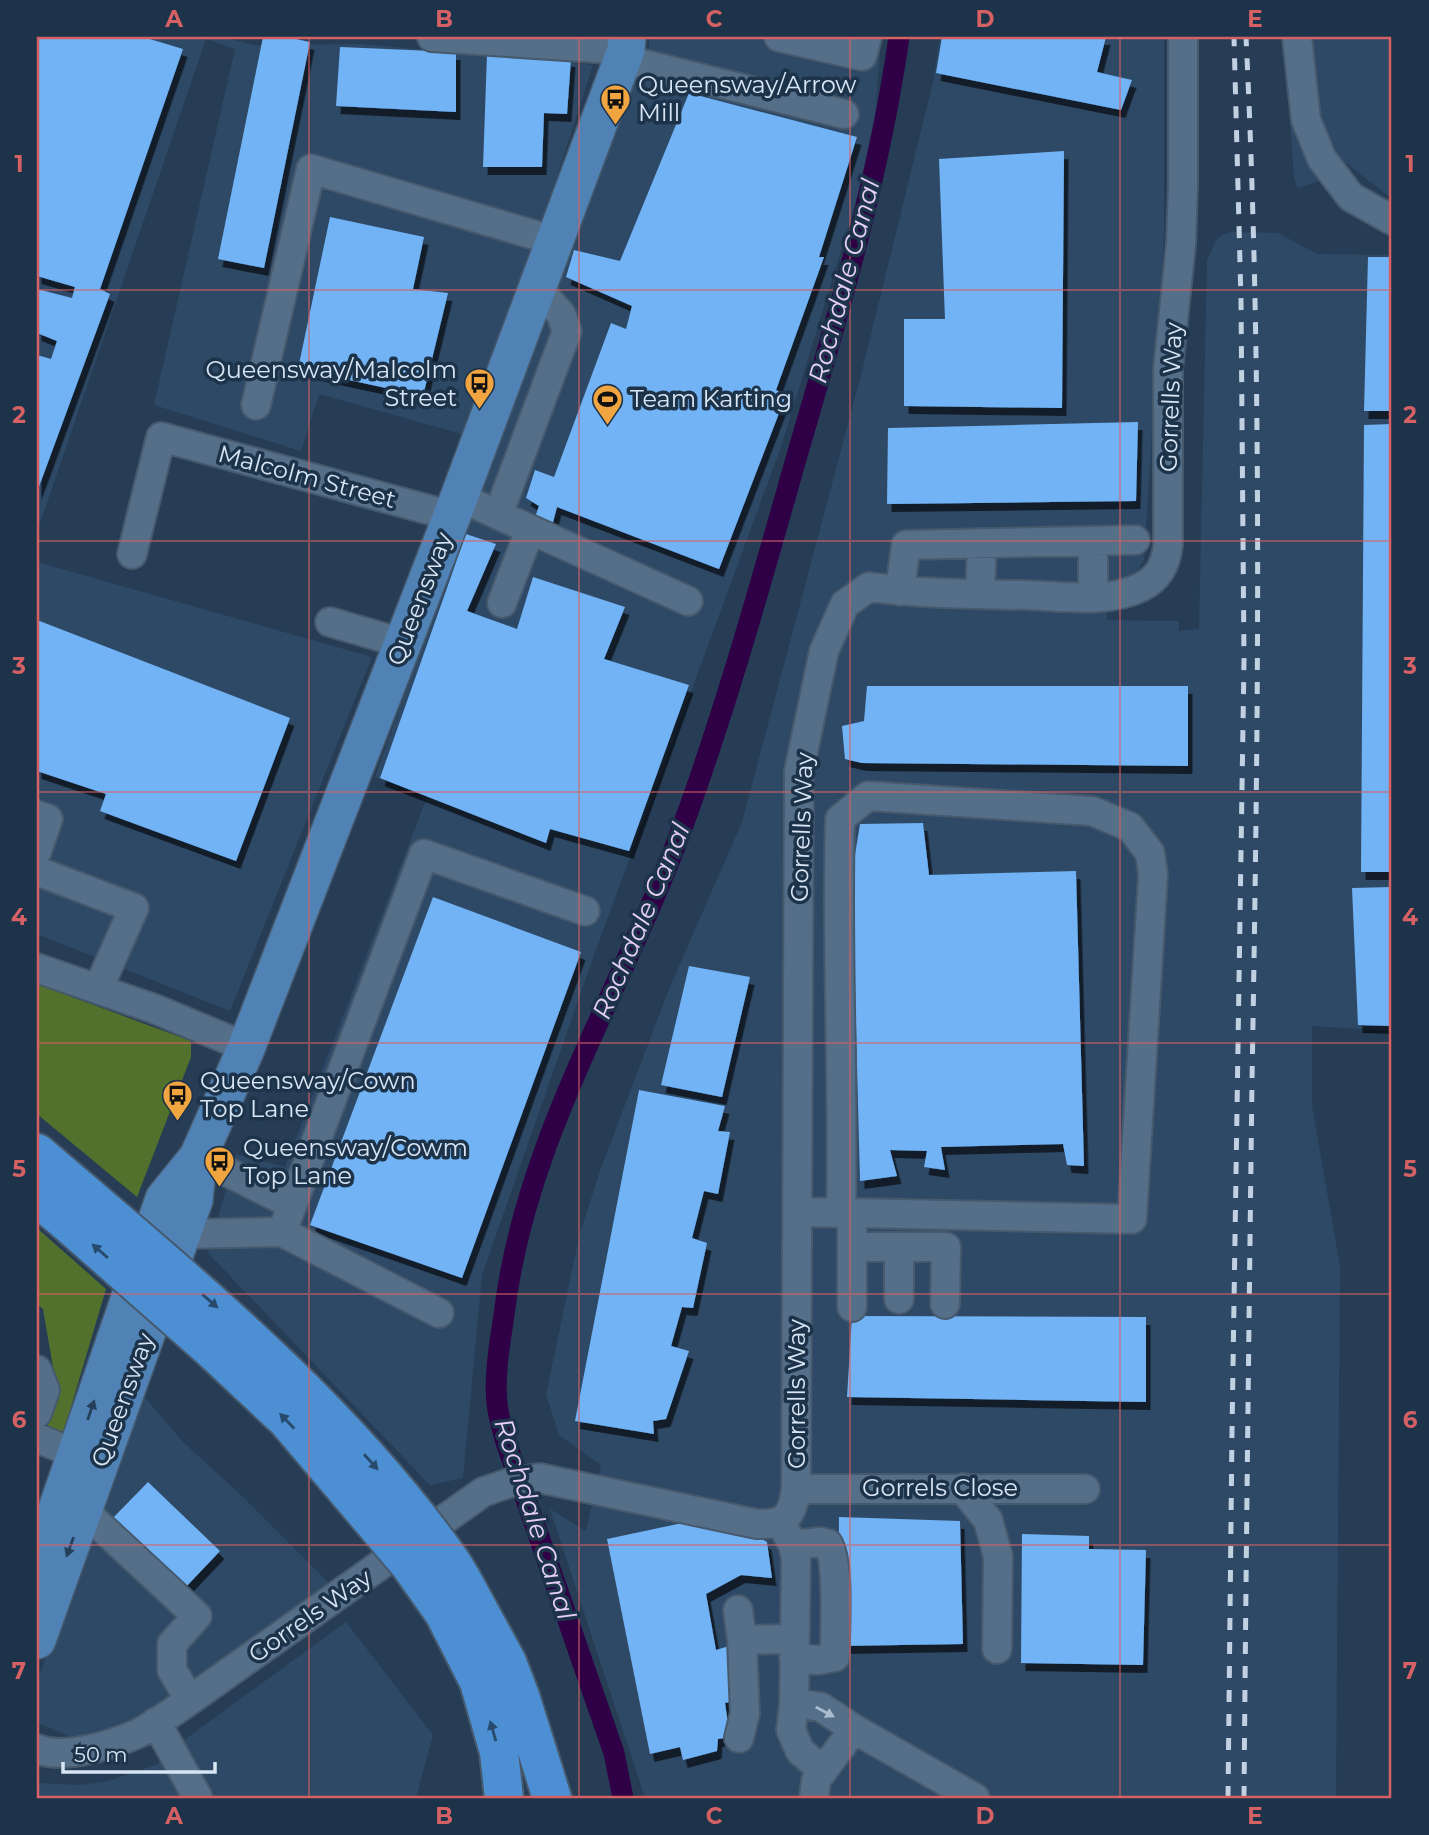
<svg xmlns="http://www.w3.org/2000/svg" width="1429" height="1835" font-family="Montserrat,sans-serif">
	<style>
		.built { fill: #2e4966 }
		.green { fill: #51712c }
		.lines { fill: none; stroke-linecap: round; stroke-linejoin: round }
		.canal { stroke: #2f0046; stroke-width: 21 }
		.building { fill: #72b3f5; filter: url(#shadow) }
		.minor-casing { stroke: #46596d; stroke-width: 32 }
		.major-casing { stroke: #46596d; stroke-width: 40 }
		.highway-casing { stroke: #46596d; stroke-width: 42 }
		.minor { stroke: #566f89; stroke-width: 28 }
		.major { stroke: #5082b5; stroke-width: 37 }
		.highway { stroke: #4c8fd2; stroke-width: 38 }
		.rail { stroke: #c2d1e1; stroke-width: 5; stroke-dasharray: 12 12; stroke-linecap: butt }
		.highway-bridge-casing { stroke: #46596d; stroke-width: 42; stroke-linecap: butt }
		.highway-bridge { stroke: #4c8fd2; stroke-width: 38 }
		.oneway { fill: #284a6c }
		.oneway2 { fill: #243f5a }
		.oneway3 { fill: #aabccf }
		.grid { fill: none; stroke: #d66165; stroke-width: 2; stroke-opacity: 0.55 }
		.labels { text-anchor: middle; stroke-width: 7; stroke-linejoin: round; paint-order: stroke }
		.poi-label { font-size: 24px; fill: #d7e5f4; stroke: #1c334a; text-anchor: start }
		.street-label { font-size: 24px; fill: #d7e5f4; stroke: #1c334a }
		.water-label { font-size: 26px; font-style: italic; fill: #e6cff7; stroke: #1c334a }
		.neatline { fill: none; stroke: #d66165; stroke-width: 2.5 }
		.grid-label { font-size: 23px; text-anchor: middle; font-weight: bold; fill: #d66165 }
	</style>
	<defs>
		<filter id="shadow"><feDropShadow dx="4.5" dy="8" stdDeviation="0" flood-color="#0009"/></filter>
	</defs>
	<rect width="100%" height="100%" fill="#263d55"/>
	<path class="built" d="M37,37h186l31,8 108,-1 231,21 -49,152 -82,217 -143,-40 -18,57 -147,-46 81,-356 -29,-10 -169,493z
		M649,37h232l-8,109 -91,298 -189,514 -111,317 -19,203 -33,7 -222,-232 28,-99 49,13 142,-370 -52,-20 96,-268 162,-424 16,-36z
		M940,37h224v204l-20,319 -11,18 -26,4v38l72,1v10l20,-2 8,-368 8,-19 7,-7 10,-3 46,1 39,21 75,1v776l-80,-5v80l28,160 -4,532h-691l-95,-289 36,22 15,-66 -42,-30 -13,-41 34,-161 21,-65 68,-179 73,-167 119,-447 72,-293z
		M1284,37h108v162l-46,-36 -23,17 -26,8 -3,-11z
		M37,562l335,95 -142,354 -193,-77z
		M142,1394l40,47 60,55 87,87 -122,96 -60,38 -44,18 -32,2 -32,-13 -2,-4v-39l59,-156z
		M346,1622l87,113 -17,63h-379v-15l44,2 27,-4 48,-16 24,-22z"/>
	<path class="green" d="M37,984l154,57v16l-54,140 -100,-83z
		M37,1228l69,61 -44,148 -15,-6 8,-52 -12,-70 -6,-5z"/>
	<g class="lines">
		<path class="canal" d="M623,1798l-9,-45 -109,-314c-3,-12 -7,-24 -8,-36 -3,-29 3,-60 7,-88 20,-172 114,-317 174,-476 47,-126 83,-257 120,-387 40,-137 81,-274 101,-415"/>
	</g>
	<path class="building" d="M37,37h106l40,12 -83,240 10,5 -73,198v-137l14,4 6,-18 -20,-8v-44l35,9 3,-11 -38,-11z
		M263,37h24l23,5 -46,226 -46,-9z
		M942,37h164l-9,35 35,8 -11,30 -185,-37z
		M340,47l116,5v60l-120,-6z
		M487,54l84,5 -4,55 -23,-1 -2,54h-59z
		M689,93l168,44 -38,120h5l-48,133 10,5 -67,174 -162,-62 -5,19 -18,-6 5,-14 -13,-8 9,-28 19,7 57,-154 15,6 6,-23 -66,-29 8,-27 46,11z
		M1064,151l-2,257 -158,-2v-87h41l-6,-160z
		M330,217l94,20 -11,52 35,4 -25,103 -125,-27z
		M1368,257h24v154h-28z
		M1138,422l-2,79 -249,3 1,-76z
		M1392,424v448h-31l3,-447z
		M466,534l30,10 -29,67 50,18 16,-52 92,30 -21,52 85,26 -60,166 -79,-22 -4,14 -166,-65z
		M37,620l253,98 -54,143 -136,-50 6,-17 -69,-23z
		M867,686h321v80l-326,-3 -17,-4 -3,-33 22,-5z
		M923,823l6,52 147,-4 8,295 -17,-1 -4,-21 -122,3 4,23 -21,-3 3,-16 -37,-1 7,26 -37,5 -8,-308 8,-49z
		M1392,887v139l-34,-1 -6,-137z
		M433,897l148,55 -119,326 -152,-53z
		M689,966l61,11 -28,120 -61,-12z
		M639,1090l86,16 -7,25 12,1 -12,62 -14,-3 -12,47 15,5 -14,65 -11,-1 -11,39 18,5 -23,68 -13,2 1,13 -79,-13z
		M852,1316l294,1v85l-299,-5z
		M148,1482l72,69 -38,40 -72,-70z
		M839,1517l121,4 3,123 -125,2z
		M727,1519l40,23 5,36 -31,-3 -35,19 10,56 13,-4 10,54 -14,3 5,34 -12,2 -1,12 -34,9 -3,-13 -30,7 -43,-215 80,-17z
		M1022,1534l67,2v13l57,1 -3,115 -122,-2z"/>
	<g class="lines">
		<defs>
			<path id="minor" d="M432,37l194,13
				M779,37l83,19 5,-19
				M1297,37l9,83 16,39 29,38 41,23
				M623,59l221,55
				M256,405l55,-236 244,72
				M459,497l229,104
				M498,515l69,-184 -6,-17 -24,-26
				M1093,541v56
				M132,554l29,-117 291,79
				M900,591l6,-46 229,-5
				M980,594l2,-51
				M502,603l28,-73
				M330,622l72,21
				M37,815l11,4 -11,32
				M37,871l97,37 -36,81
				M37,968l118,41 74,31 16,11
				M198,1157l93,47
				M798,1212l54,1v94
				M841,1213c3,-131 -5,-263 -1,-394l28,-23 224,15 38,16 20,26 3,22 -21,344 -280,-6
				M282,1232l142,-378 161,57
				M182,1234l100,-2 157,81
				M853,1247h93l-1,57
				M899,1299v-52
				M37,1370l8,20 -8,23
				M37,1438l56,23
				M962,1488l26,32 10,36 -1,93
				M796,1489h289
				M83,1510l114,106 -25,28v26l18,30
				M780,1521l13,24 3,13 -2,145 -3,27 9,21 22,19
				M793,1545l28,-3 7,2c12,20 6,88 7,113l-17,3 -24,-2
				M738,1610l4,30
				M794,1703l27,4 33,22 121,69
				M156,1722l42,76
				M739,1738l6,-25 -3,-73 52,-1
				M37,1749c28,11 75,-4 102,-16 17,-9 35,-22 51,-33l293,-208 26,-9 30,-5 218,46c29,1 35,-8 39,-35l3,-718 25,-120 21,-47 24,-17c52,7 103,7 155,8 37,1 83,9 117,-8 18,-9 25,-23 27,-42v-176l13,-125 2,-58v-149
				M814,1798l2,-18 38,-51"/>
			<path id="major" d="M37,1567l127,-368 34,-42 47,-106 207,-535 174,-466 1,-13
				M37,1640l157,-440 4,-42"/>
			<path id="highway" d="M37,1153l47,40
				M37,1197l32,27
				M478,1609l29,53 13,34 32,102
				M451,1627l28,55 20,70 5,46"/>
		</defs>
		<use href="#minor" class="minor-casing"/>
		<use href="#major" class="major-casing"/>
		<use href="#highway" class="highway-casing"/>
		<use href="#minor" class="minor"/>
		<use href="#major" class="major"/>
		<use href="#highway" class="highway"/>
		<path class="rail" d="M1228,1798l4,-367 12,-771 -3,-359 -7,-264
			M1244,1798c2,-239 5,-478 8,-717 6,-348 11,-696 -6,-1044"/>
		<defs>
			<path id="highway-bridge" d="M84,1193c131,112 264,224 365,366 11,15 20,34 29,50
				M69,1224l140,123 78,73 123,145 34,48 7,14"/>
		</defs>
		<use href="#highway-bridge" class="highway-bridge-casing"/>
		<use href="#highway-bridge" class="highway-bridge"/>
	</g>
	<defs><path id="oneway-solid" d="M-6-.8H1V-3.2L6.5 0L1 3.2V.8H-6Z" transform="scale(1.75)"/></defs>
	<g class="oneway">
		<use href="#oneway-solid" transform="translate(100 1251) rotate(-139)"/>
		<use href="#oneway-solid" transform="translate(210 1301) rotate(41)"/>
		<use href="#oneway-solid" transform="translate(287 1421) rotate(-134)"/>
		<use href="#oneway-solid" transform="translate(371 1462) rotate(48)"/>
		<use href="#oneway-solid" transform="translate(493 1731) rotate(-106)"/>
	</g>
	<g class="oneway2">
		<use href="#oneway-solid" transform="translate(91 1410) rotate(-71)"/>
		<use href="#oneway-solid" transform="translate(70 1547) rotate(110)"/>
	</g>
	<use class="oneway3" href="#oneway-solid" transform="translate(825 1712) rotate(28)"/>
	<path class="grid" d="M309,37v1761M579,37v1761M850,37v1761M1120,37v1761M37,290h1355M37,541h1355M37,792h1355M37,1043h1355M37,1294h1355M37,1545h1355"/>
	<defs>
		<symbol id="bus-pin" viewBox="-11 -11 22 30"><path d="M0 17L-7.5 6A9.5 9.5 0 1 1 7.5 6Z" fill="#f1a540" stroke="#1c334a"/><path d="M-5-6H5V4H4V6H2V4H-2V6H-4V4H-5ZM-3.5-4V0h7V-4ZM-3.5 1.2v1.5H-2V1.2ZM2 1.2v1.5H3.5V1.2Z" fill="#111"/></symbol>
		<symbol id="stadium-pin" viewBox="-11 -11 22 30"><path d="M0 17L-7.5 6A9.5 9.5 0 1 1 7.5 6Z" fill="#f1a540" stroke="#1c334a"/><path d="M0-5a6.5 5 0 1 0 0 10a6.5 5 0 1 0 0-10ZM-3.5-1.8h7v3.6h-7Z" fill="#111"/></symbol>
	</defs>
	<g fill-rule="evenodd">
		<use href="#bus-pin" x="598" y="82" width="35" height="47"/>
		<use href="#bus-pin" x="462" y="366" width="35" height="47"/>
		<use href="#stadium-pin" x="590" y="382" width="35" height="47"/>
		<use href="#bus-pin" x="160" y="1078" width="35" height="47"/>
		<use href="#bus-pin" x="202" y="1144" width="35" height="47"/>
	</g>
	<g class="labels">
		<g class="poi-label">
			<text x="638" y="93">Queensway/Arrow<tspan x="638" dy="28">Mill</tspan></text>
			<text x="457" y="378" text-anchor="end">Queensway/Malcolm<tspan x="457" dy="28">Street</tspan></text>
			<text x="630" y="407">Team Karting</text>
			<text x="200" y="1089">Queensway/Cown<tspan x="200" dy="28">Top Lane</tspan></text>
			<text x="243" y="1156">Queensway/Cowm<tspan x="243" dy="28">Top Lane</tspan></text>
		</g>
		<g class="street-label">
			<text transform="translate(1171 397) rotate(-88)" y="8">Gorrells Way</text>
			<text transform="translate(307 477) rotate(15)" y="8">Malcolm Street</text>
			<text transform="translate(420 599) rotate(-69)" y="8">Queensway</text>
			<text transform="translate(802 827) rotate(-88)" y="8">Gorrells Way</text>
			<text transform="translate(797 1394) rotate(-90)" y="8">Gorrells Way</text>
			<text transform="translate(123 1400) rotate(-70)" y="8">Queensway</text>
			<text x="940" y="1496">Gorrels Close</text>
			<text transform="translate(310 1616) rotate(-35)" y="8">Gorrels Way</text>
		</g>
		<g class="water-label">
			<text transform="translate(844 281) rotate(-75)" y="9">Rochdale Canal</text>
			<text transform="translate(641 921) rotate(-67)" y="9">Rochdale Canal</text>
			<text transform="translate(535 1519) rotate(72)" y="9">Rochdale Canal</text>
		</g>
	</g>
	<rect width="1429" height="1835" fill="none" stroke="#1c334a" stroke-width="77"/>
	<path d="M63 1762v10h152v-10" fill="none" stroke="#d7e5f4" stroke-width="3.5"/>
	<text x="74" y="1762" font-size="21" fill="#d7e5f4" stroke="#1c334a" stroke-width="5" paint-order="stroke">50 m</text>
	<rect x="38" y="38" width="1352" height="1759" class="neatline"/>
	<g class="grid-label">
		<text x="174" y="27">A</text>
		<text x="444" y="27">B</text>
		<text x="714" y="27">C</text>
		<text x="985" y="27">D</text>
		<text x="1255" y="27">E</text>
		<text x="19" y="172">1</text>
		<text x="1410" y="172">1</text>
		<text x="19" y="423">2</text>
		<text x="1410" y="423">2</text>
		<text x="19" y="674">3</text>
		<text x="1410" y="674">3</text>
		<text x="19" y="925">4</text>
		<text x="1410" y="925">4</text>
		<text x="19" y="1177">5</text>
		<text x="1410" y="1177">5</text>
		<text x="19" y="1428">6</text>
		<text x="1410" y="1428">6</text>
		<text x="19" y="1679">7</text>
		<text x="1410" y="1679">7</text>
		<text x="174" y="1824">A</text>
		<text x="444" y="1824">B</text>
		<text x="714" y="1824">C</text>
		<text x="985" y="1824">D</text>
		<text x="1255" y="1824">E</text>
	</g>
</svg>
